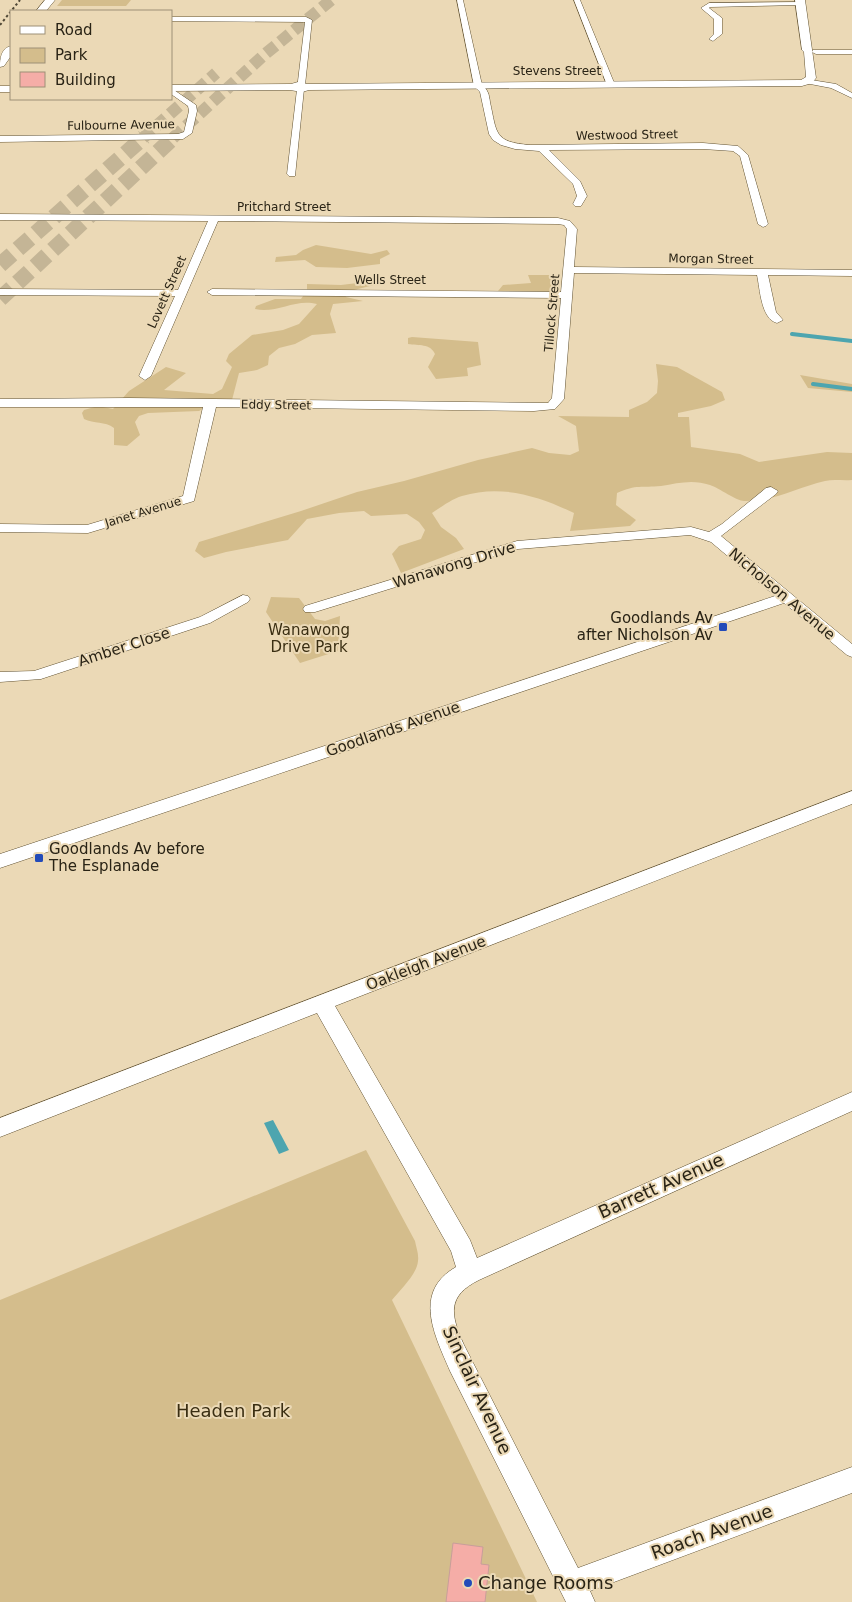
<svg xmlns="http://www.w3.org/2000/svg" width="852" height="1602" font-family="'DejaVu Sans',sans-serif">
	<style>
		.green { fill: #d4bd8c }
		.water { fill: #4da5af }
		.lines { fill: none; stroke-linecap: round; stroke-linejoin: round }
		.stream { stroke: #4da5af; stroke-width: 4 }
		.building { fill: #f5ada7; stroke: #c89e9a }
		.highway-tunnel-far1 { stroke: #c4b596; stroke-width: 12; stroke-dasharray: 12 6; stroke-linecap: butt }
		.highway-tunnel { stroke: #c4b596; stroke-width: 16; stroke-dasharray: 16 8; stroke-linecap: butt }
		.street-casing { stroke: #625333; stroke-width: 1 }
		.secondary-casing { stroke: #625333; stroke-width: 1 }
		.street { fill: #fff; fill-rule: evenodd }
		.secondary { fill: #fff; fill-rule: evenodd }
		.rail { stroke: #4f4735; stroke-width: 2; stroke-dasharray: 2.5 2.5; stroke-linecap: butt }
		.poi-dot { fill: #234bb9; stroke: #ebd9b6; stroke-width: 2 }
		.labels { text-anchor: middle; stroke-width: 4; stroke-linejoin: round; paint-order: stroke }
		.far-street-label { font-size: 12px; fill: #292315; stroke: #ebd9b6 }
		.street-label { font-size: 15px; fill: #292315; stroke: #ebd9b6 }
		.poi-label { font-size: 15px; fill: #292315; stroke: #ebd9b6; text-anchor: end }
		.park-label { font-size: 15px; fill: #3a2e12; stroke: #ebd9b6 }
		.near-street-label { font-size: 18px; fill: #292315; stroke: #ebd9b6 }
		.near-park-label { font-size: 18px; fill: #3a2e12; stroke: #ebd9b6 }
		.near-poi-label { font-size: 18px; fill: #292315; stroke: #ebd9b6; text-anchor: start }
	</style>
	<rect width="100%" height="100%" fill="#ebd9b6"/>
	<path class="green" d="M62,0h69l-5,6h-69z
		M316,245l55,9 16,-4 3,4 -10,5v5l-33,4 -31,-1 -11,-7 -30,2 1,-5 20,-2 7,-5z
		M528,275h30l-2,15 -6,3 -52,-2 5,-6 28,-2z
		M366,282l8,3 -24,6 -5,4 1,2 17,4 -30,3 -3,10 6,19 -24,2 -17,9 -16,4 -10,8 -1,9 -11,5 -18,3 -7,27 -24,6 -9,5 -51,2 -9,3 -4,6 5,13 -13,11 -13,-1v-17c-9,-7 -20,-4 -30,-9l-2,-6 2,-3 14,-4 15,3 16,-18 37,-24 20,6 -22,17 49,4 9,-5 10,-22 -6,-6 3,-7 23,-19 31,-5 16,-6 18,-20c-22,-6 -40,10 -62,5l1,-3 19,-7h26l6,-9v-6l34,1z
		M412,337l66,5 3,23 -14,3 1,8 -32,3 -8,-12 7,-13c-5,-11 -16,-8 -27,-10v-6z
		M656,364l21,3 45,25 3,8 -14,6 -33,7v4h11l2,30 49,7 19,8 68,-10 25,1v27c-9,1 -18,-1 -27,1 -27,6 -52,21 -81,20 -7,0 -25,-13 -34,-16 -17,-6 -32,-2 -49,1 -20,2 -24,-2 -44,7l-1,12 20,15 -6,6 -60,5 4,-18c-35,-17 -73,-29 -112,-17 -10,3 -21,11 -30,17l9,14 15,11 8,11 -63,24 -9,-19 7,-8 22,-7 4,-9 -6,-8 -12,-8 -36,2 -7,-5 -25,2 -32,6 -19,21 -62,12 -22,6 -9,-7 4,-9 102,-31 56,-19 47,-11 74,-21 54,-12 17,5 21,2 9,-4 -3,-25 -18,-10 71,1v-7l18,-8 10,-9 1,-12z
		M800,375l52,9v8l-44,-4z
		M271,597l28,1 16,21 10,2 15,-5 -2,35 -38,12 -34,-51z
		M366,1150l49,91c1,6 4,13 3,20 -1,13 -17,28 -26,39l145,302h-537v-302z"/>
	<path class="water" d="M273,1120l16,30 -10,4 -15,-31z"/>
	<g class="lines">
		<path class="stream" d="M792,334l60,7
			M813,384l39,5"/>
	</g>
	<path class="building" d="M453,1543l30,4 -2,17 8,1 -4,37h-39z"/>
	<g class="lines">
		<path class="highway-tunnel-far1" d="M143,138l73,-65
			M173,138l91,-83 67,-55"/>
		<path class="highway-tunnel" d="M0,265l144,-128
			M0,299l174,-162"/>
		<defs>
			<path id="street" d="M457,0h6l19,85c6,5 7,9 8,17 7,32 4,40 40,43l173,-2 35,3 10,9 20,69 -2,2 -3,1 -5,-3 -18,-68 -7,-5 -30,-2 -154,1 31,31 7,15 -6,10h-6l-2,-2 4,-8 -4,-12 -34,-33 -24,-2 -14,-4 -8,-5 -4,-6 -9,-42 -6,-6z
				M574,0h6l35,85 -1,2 -7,-2z
				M800,2l3,2 -1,1 -92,2 -1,1 13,10v16l-9,7 -4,-2 5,-5v-15l-13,-11 8,-5z
				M171,17h135l6,3 -7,65 -3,2 2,2 -9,87h-6l-2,-2 18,-152 -134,-1z
				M813,50h39v4h-36l-4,-2z
				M805,79l31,5 16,9v5l-21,-10 -26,-5z
				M171,88l25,17 1,6 -5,22 -9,6 -183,3v-6l178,-2 6,-2 5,-21 -1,-5 -17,-12z
				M0,214l558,4 12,3 7,8 -3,38 278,3v6l-84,-1 8,37 7,8 -6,3c-16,-4 -17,-34 -20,-48l-183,-2 -10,126 -9,10 -21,2 -318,-4 -22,94 -106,32 -88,-1v-8l87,1 96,-29 20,-89h-203v-8l129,-1 419,5 4,-5 9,-100 -349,-3 -5,-3 5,-3 349,3 6,-63 -3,-4 -6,-1 -340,-3 -67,155 -6,4 -6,-4 36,-80 -175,-1v-6l178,1 30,-69 -208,-1z
				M771,487l7,4 -2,3 -55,42 131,108v13l-5,-2 -63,-52 -784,265v-14l775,-258 -64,-54 -21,-7 -172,14 -203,63h-10l-2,-3 2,-3 212,-65 174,-14 18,5 13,-8 44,-36z
				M243,595l5,1 2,3 -2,3 -38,21 -169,56 -41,3v-10l34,-1 166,-54z
				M852,791v13l-517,202 135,234 7,18 375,-166v19l-373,169c-32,16 -29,34 -15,65l114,223 274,-101v26l-262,98 5,11h-29l-116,-231c-15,-35 -38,-79 6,-104l-5,-16 -134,-238 -317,124v-19z"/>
			<path id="secondary" d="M45,0h10l-9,11h-10z
				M795,0h10l11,78 -4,5 -10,3 -493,4 -7,2 -12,-2 -119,1v-6l120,-1 7,-2 9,2 494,-4 5,-3 -2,-25 -2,-2z
				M11,46v10l-7,10 -4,1c0,-8 1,-19 11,-21z
				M0,86h11v6h-11z"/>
		</defs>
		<use href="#street" class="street-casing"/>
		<use href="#secondary" class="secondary-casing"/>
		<use href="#street" class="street"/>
		<use href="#secondary" class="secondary"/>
		<path class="rail" d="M0,25l20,-25"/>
	</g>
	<g class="poi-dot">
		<rect x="718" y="622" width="10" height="10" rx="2.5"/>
		<rect x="34" y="853" width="10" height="10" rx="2.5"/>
		<circle cx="468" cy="1583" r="5"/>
	</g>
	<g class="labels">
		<g class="far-street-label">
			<text x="557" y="75">Stevens Street</text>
			<text transform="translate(121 125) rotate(-1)" y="4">Fulbourne Avenue</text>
			<text transform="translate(627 135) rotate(-1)" y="4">Westwood Street</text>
			<text x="284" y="211">Pritchard Street</text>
			<text transform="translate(711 259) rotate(1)" y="4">Morgan Street</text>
			<text x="390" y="284">Wells Street</text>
			<text transform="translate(167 292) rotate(-66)" y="4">Lovett Street</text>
			<text transform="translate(552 313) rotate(-85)" y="4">Tillock Street</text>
			<text transform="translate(276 405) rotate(1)" y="4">Eddy Street</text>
			<text transform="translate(143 512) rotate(-17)" y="4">Janet Avenue</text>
		</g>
		<g class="street-label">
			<text transform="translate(454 565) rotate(-17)" y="5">Wanawong Drive</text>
			<text transform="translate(782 594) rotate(40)" y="5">Nicholson Avenue</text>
			<text transform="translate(124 647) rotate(-18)" y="5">Amber Close</text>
			<text transform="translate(393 729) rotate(-19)" y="5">Goodlands Avenue</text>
			<text transform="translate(426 963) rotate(-21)" y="5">Oakleigh Avenue</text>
		</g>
		<g class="poi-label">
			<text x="713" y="623">Goodlands Av<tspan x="713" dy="17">after Nicholson Av</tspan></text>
			<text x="49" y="854" text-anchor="start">Goodlands Av before<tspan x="49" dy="17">The Esplanade</tspan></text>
		</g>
		<g class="park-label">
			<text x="309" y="635">Wanawong<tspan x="309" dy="17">Drive Park</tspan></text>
		</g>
		<g class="near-street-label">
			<text transform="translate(661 1186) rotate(-24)" y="6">Barrett Avenue</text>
			<text transform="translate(477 1390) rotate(65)" y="6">Sinclair Avenue</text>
			<text transform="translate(712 1532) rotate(-20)" y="6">Roach Avenue</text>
		</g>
		<g class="near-park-label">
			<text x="233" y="1417">Headen Park</text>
		</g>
		<g class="near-poi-label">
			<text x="478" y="1589">Change Rooms</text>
		</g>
	</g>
	<rect x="10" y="10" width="162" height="90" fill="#ebd9b6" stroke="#9d9076"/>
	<rect x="20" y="26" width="25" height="8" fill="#ffffff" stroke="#9d9076"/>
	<text x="55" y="35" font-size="15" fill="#292315">Road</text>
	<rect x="20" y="48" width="25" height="15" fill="#d4bd8c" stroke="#9d9076"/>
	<text x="55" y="60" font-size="15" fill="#292315">Park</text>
	<rect x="20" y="72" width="25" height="15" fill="#f5ada7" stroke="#9d9076"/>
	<text x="55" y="85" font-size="15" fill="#292315">Building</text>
</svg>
